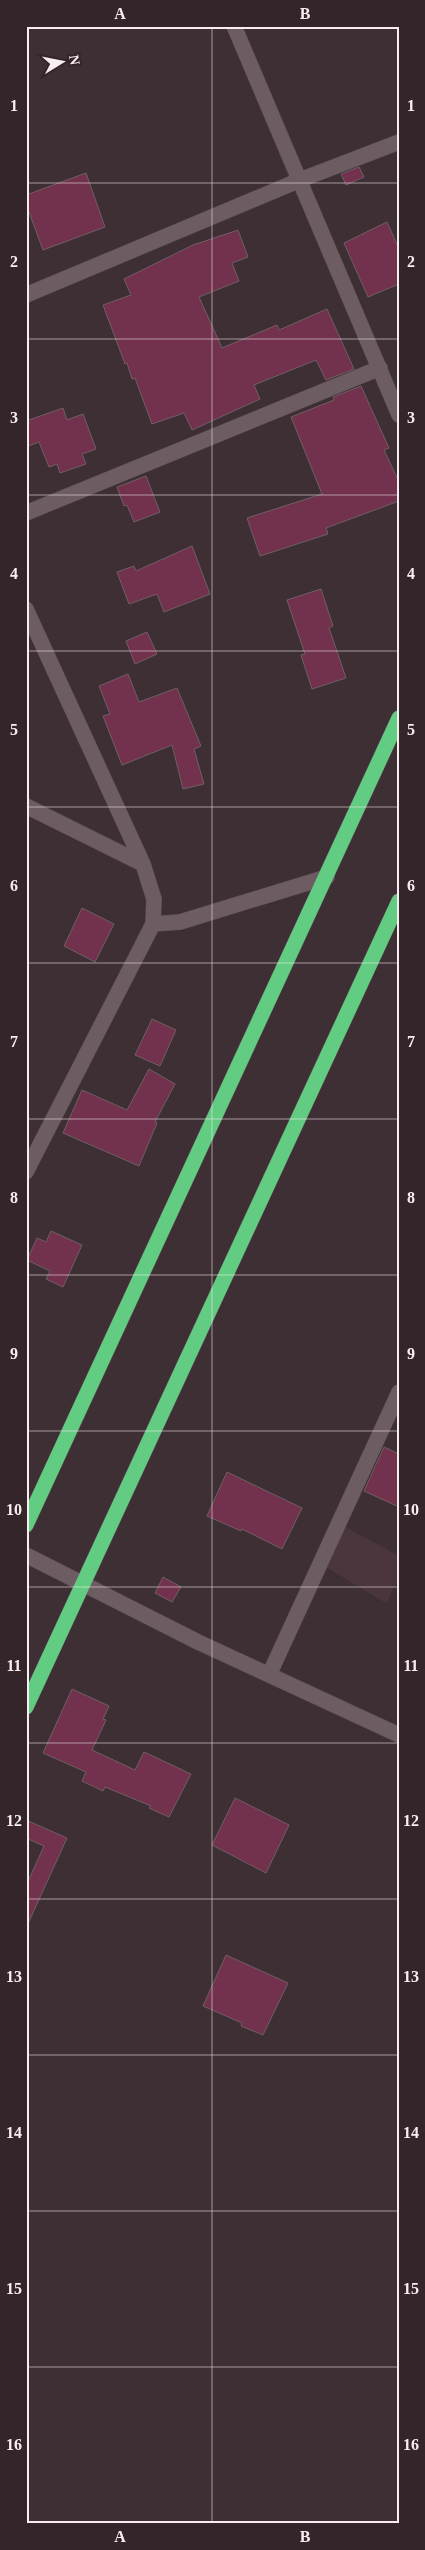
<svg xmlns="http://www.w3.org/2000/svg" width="425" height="2550" font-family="'Times New Roman',serif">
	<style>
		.built { fill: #4c363e }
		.building { fill: #72314d; stroke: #705f65 }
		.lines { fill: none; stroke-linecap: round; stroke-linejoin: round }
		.minor-casing { stroke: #5b4f53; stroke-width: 16 }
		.highway-casing { stroke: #5b4f53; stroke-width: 16 }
		.minor { stroke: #6d5c62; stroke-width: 15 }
		.highway { stroke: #61cc82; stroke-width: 15 }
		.grid { fill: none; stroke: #f8edf1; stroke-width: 1; stroke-opacity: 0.55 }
		.neatline { fill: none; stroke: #f8edf1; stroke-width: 2 }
		.grid-label { font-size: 16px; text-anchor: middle; font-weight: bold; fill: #f8edf1 }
	</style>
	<rect width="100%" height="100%" fill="#3e2f34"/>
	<path class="built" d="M340,1524l59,32v22l-13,25 -65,-39z"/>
	<path class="building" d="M359,167l5,10 -18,8 -5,-11z
		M86,173l19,54 -62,23 -17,-46v-9z
		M387,222l12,27v35l-31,13 -24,-54z
		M238,230l10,27 -16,6 7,18 -40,16 23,51 55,-23 2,5 48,-21 27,60 -28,11 -10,-20 -62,25 6,14 -68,31 -8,-17 -32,11 -17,-46 -3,1 -5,-16 -2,1 -22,-59 28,-10 -7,-16 69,-34z
		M361,386l28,62 -5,2 15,32v19l-73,27 2,6 -68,22 -13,-38 75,-24 -31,-77 43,-17 -1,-3z
		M63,408l4,12 16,-6 13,35 -14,5 4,10 -26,9 -3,-9 -8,3 -10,-25 -13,5v-26z
		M146,476l14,36 -26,10 -7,-17 -3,1 -7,-19z
		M192,546l18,48 -46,18 -7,-18 -28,10 -12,-32 17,-6 2,5z
		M321,589l12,37 -4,2 17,50 -34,11 -11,-34 4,-1 -18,-54z
		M147,632l10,22 -22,10 -9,-23z
		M128,674l11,28 38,-14 24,58 -7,3 10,35 -21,5 -11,-44 -50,20 -19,-49 7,-2 -11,-28z
		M82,908l32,16 -19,38 -31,-16z
		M152,1019l24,11 -16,36 -25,-11z
		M149,1069l26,15 -20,38 2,1 -18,43 -76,-33 19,-43 45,20z
		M51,1231l31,14 -19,42 -17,-8 4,-8 -23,-11 10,-22 9,4z
		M384,1447l15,7v53l-35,-16z
		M227,1472l75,36 -20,41 -40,-20 -1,2 -34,-15z
		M163,1577l18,10 -9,15 -17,-9z
		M72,1689l37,17 -6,13 3,1 -14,30 43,20 9,-18 47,22 -22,43 -20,-9 2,-2 -46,-19 -2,4 -21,-10 4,-9 -43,-19z
		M235,1798l54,27 -23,48 -54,-28z
		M26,1820l41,18 -41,90v-42l18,-40 -18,-8z
		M226,1955l62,28 -25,52 -22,-9 1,-3 -39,-17z"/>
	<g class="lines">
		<defs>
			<path id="minor" d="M234,26l165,389
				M26,295l274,-115 99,-38
				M26,513l354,-145
				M26,609l117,255 11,35 -1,25 -127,248
				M26,806l117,58
				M153,924l27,-2 147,-45
				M26,1555l172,87 201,93
				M269,1675l130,-283"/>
			<path id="highway" d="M26,1525l373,-807
				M26,1707l373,-806"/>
		</defs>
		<use href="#minor" class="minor-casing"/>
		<use href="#highway" class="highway-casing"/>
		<use href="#minor" class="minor"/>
		<use href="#highway" class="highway"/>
	</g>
	<path class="grid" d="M212,26v2498M26,183h373M26,339h373M26,495h373M26,651h373M26,807h373M26,963h373M26,1119h373M26,1275h373M26,1431h373M26,1587h373M26,1743h373M26,1899h373M26,2055h373M26,2211h373M26,2367h373"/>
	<rect width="425" height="2550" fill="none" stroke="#33252a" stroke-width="55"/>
	<g transform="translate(62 62) rotate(80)" stroke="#33252a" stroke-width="4" paint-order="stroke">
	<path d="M0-4L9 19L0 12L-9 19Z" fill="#f8edf1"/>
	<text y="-8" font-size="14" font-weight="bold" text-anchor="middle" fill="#f8edf1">N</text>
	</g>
	<rect x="28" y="28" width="370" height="2494" class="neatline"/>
	<g class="grid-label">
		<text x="120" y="19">A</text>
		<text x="305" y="19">B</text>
		<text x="14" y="111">1</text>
		<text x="411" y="111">1</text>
		<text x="14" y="267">2</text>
		<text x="411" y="267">2</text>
		<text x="14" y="423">3</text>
		<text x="411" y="423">3</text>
		<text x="14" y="579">4</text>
		<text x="411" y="579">4</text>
		<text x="14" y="735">5</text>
		<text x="411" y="735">5</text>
		<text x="14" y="891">6</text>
		<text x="411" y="891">6</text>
		<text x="14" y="1047">7</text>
		<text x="411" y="1047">7</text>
		<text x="14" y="1203">8</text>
		<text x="411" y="1203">8</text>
		<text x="14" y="1359">9</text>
		<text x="411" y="1359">9</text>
		<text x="14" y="1515">10</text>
		<text x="411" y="1515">10</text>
		<text x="14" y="1671">11</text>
		<text x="411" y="1671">11</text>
		<text x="14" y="1826">12</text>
		<text x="411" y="1826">12</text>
		<text x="14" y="1982">13</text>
		<text x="411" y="1982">13</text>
		<text x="14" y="2138">14</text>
		<text x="411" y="2138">14</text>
		<text x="14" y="2294">15</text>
		<text x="411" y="2294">15</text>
		<text x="14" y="2450">16</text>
		<text x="411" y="2450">16</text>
		<text x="120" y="2542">A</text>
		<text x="305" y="2542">B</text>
	</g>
</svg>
